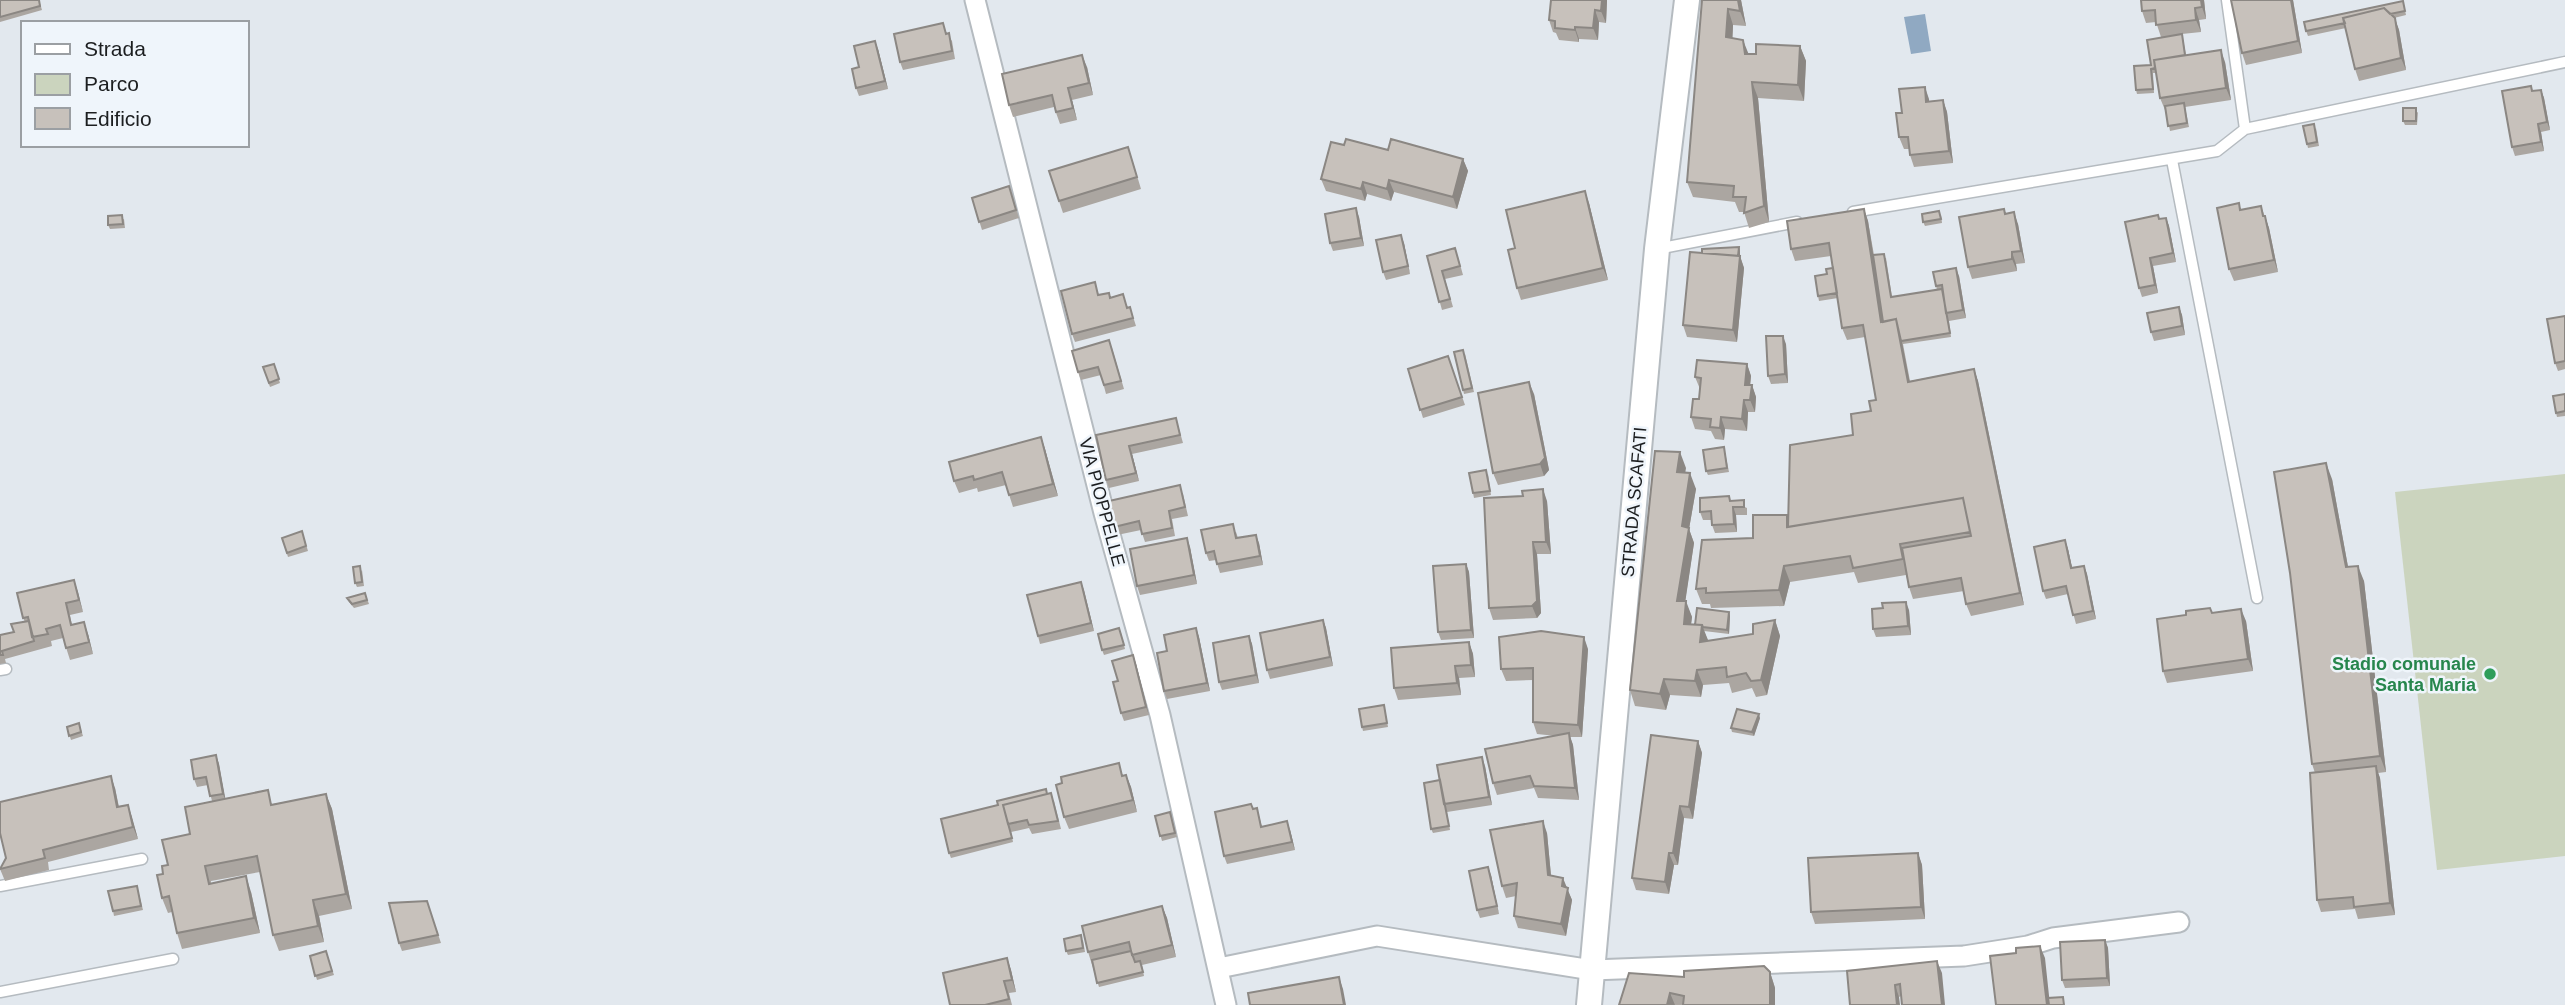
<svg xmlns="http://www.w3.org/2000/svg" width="2565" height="1005" font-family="Helvetica,sans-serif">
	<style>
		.green { fill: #cbd4be }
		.water { fill: #90a9c2 }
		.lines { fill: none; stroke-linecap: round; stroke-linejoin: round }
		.service-casing { stroke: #b5bbc0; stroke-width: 13 }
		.minor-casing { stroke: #b5bbc0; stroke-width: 23 }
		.tertiary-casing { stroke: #b5bbc0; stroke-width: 28 }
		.service { stroke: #fff; stroke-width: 10 }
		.minor { stroke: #fff; stroke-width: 19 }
		.tertiary { stroke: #fff; stroke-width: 24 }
		.wall { fill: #aba6a1 }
		.shaded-wall { fill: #8b8783 }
		.building { fill: #c7c1bb; stroke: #8b8783; stroke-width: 2 }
		.leisure-dot { fill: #2e9e5b; stroke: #eff5fb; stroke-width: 2.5 }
		.labels { text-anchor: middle; stroke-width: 5; stroke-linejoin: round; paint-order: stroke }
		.street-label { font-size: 18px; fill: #1c1e20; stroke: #eff5fb }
		.leisure-label { font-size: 18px; font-weight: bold; fill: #27864d; stroke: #eff5fb; text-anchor: end }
	</style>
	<rect width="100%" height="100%" fill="#e2e8ee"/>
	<path class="green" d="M2565,474v382l-128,14 -42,-378z"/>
	<path class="water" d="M1925,14l6,37 -20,3 -7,-37z"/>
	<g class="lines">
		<defs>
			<path id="service" d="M2245,129l320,-67
				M2172,160l85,438
				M1853,212l364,-61 28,-22 -18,-129
				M1657,249l140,-27
				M0,670l6,-1
				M0,886l142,-27
				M0,992l173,-33"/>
			<path id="minor" d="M975,0l129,513 56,202 66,290
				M1219,968l158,-32 215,34 372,-14 64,-10 25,-8 126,-16"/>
			<path id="tertiary" d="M1589,1005l68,-756 30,-249"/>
		</defs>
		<use href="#service" class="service-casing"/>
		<use href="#minor" class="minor-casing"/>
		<use href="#tertiary" class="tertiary-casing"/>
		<use href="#service" class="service"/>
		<use href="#minor" class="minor"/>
		<use href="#tertiary" class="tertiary"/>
	</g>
	<path class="wall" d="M0,0h39l3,10 -42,12z
		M1551,0h56l-1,23 -7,-1 -1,18 -19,-1v3l-20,-2 -3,-7 -3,-1 -4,-12z
		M1702,0h39l5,26 -13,-1 -1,13 17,16 51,-8 6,15 -2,40 -46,-3 11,124 -20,6 -5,-16h-5l-4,-10 -42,-5 -6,-15z
		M2204,0l2,19 -7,1 2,12 -19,2 4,21 39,7 6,38 -46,7 4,20 -19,4 -4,-21h-1l-5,-12 -4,-25h-3l1,20 -17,1 -1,-4 15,-25 10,-28 -5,-15 -10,1 -4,-12z
		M2293,0l9,53 -56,12 -4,-12z
		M2403,1l3,14 -12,3 5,12 7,40 -47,11 -4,-12 -9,-41 -38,8 -2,-5z
		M947,34l5,7 3,18 -52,11 -3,-8z
		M878,49l10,40 -29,7 -3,-8 3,-21z
		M1087,67l6,28 -21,5 5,20 -17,4 -6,-17 -41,10 -4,-12z
		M2541,90l3,8 6,32 -9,2 3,19 -29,5 -3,-9 21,-56z
		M1929,99v2l14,-1 4,12 6,51 -39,4 -4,-12 -1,-6h-5l-5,-12 3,-24z
		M2418,112l-1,13h-12l-2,-4z
		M2316,128l3,18 -11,2 -1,-4z
		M1344,145l119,14 5,12 -11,38 -63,-17 -3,9 -24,-7 -2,7 -39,-10 -5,-12z
		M1132,159l9,30 -78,24 -4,-12z
		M1009,186l10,32 -37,12 -10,-32z
		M1589,203l19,77 -87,20 -4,-12 -2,-40z
		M2239,203l2,7 20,-4 8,22 9,44 -44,9 -5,-12z
		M1864,209l4,12 6,34 12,3 6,39 45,-7 -1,-4 23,-10 7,42 -17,3 2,16 -48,7 7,37 64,-12 4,12 46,224 -53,11 -5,-12 -2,-13 -51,8 -4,-12 -3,-12 -48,8 -4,-11 -64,10 -6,24 -73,2 -1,-4h-8l-6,-15 57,-51 34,-23 1,4 65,-84 23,-35 -11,-63 -18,3 -5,-12 -4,-30 -19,3 -1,-5 9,-22 6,-6 -2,-12 -36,5 -4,-12z
		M2004,209l2,5 12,10 7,39 -9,1 1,7 -45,8 -4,-12z
		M1941,215l1,8 -17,3 -2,-4z
		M1359,217l5,29 -31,5 -3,-8z
		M2166,218l3,8 7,36 -23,4 5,27 -16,4 -3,-9 21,-69z
		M124,219l1,9 -15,1 -2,-4z
		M1404,243l6,31 -24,6 -3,-8z
		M1739,247l1,4v5l4,12 -7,74 -50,-5 -4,-12 19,-72z
		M1427,256l31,1 5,18 -18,4 8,28 -11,3z
		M1109,293l2,5 17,10 2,-1 6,19 -61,16 -3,-8 27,-39z
		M2179,307l3,8 3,20 -31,6 -3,-9z
		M2565,316v53l-7,2 -3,-8z
		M1786,344l2,39 -17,1 -3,-8z
		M1112,348l12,41 -18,5 -5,-19 -20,5 -3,-8z
		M1465,354l9,38 -10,2 -1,-4z
		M1448,356l17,49 -42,13 -15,-49z
		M274,364l6,19 -10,4 -7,-20z
		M1747,364l4,12 -1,9h2l4,12 -1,15h-7l-1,19 -22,-2 -1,11 -9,-1 -4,-8 -16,-2 -4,-12 8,-18 1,-10 -5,-12z
		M1534,394l15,76 -5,6 -46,9 -5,-12z
		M2565,394v22l-8,1 -1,-4z
		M1176,418l7,25 -51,11 7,27 -30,7 -3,-8 -10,-45z
		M1041,437l4,12 13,47 -45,11 -7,-22 -28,7 -1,-4 -18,5 -5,-12z
		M1724,447l5,25 -21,3 -2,-4z
		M1686,468l-1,4 11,17 -7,40 5,14 -9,58 7,16 -1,7 4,1 34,-13 1,4 -1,18 -25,-3 4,10 45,-7 22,-14 5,16 -13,59 -11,2 -4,-9 -20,5 -3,-10 -26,2 -2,12 -31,-2 -4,15 -31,-4 -5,-16z
		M1488,474l3,21 -17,3 -1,-5z
		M2332,479l16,88 16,14 22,191 -8,1 2,5 15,137 -37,4 -3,-10 -34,3 -4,-12 -2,-127 -3,-9z
		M1183,494l5,22 -16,3 3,17 -30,6 -4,-12 -24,5 -3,-8z
		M1547,501l4,53h-14l4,59 -4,5 -44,2 -4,-12z
		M1731,501l16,7v7h-11l1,17 -22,1 -3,-8v-5h-9l-3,-8z
		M302,531l6,20 -20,6 -6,-19z
		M1236,532l2,6 21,5 4,22 -43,8 -4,-13 -7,1 -3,-8z
		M2065,540l3,9 4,19 12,-2 3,8 9,45 -20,5 -8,-30 -22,5 -3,-8z
		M1190,547l7,37 -57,11 -3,-9z
		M1466,564l3,8 5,66 -33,2 -3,-8z
		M362,570l2,16 -7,1 -2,-4z
		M74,580l9,32 -13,3 2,10 16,9 5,20 -23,6 -7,-22 -12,3 1,5 -47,13 1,4 -6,1v-29l14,-3 11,-10 -2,-4z
		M1081,582l13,49 -54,13 -2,-8z
		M365,593l4,11 -15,4 -5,-6 -2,-4z
		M1909,610l2,25 -35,2 -3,-8z
		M2212,613l34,8 7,50 -86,12 -4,-12z
		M1323,620l3,8 7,38 -63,13 -3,-9z
		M1196,628l3,9 11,54 -43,8 -3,-8 3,-40z
		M1121,633l4,16 -21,6 -2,-5z
		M1249,636l3,8 7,39 -37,7 -3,-8z
		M1469,642l4,12 2,23 -16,1 2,17 -63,5 -4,-12z
		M1588,649l-6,88h-12l3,8 6,55 -41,-2 -4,-10 -37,7 -4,-12 63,-47 -19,-2 -4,-12v-42l-27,1 -5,-12z
		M1136,664l13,51 -25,6 -3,-8 -3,-32z
		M1385,709l3,18 -25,4 -1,-4z
		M1760,718l-6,18 -22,-4 -1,-4z
		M79,723l4,13 -12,4 -4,-13z
		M1698,741l4,12 -9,66 -9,-1 -6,47h-4l-5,29 -33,-4 -4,-12z
		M216,755l3,9 6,35 48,5 53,-10 6,15 20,100 -33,7 5,26 -45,9 -6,-16 -13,-63 -49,9v2l40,9 9,41 -78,16 -5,-16 -5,-21 -4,1 -6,-15 1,-24 5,-9 22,-31 22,-33 -4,-16 -11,2 -3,-8z
		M1485,766l7,39 -45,7 3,18 -17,3 -2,-4 9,-49z
		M1126,775l5,12 6,25 -68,17 -5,-12z
		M115,788l4,19 9,-2 10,34 -90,23 1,8 -44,11 -5,-12z
		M1047,794l7,7 7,28 -29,5 -3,-6 -18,4v-1l2,11 -62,16 -2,-5z
		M1251,804l2,5 4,-1 5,19 28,3 5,20 -68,14 -3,-8z
		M1170,812l7,25 -15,4 -7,-25z
		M1547,833l4,42 15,12 6,13 -6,36 -48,-8 -4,-12 2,-20 -10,2 -4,-12z
		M1918,853l4,12 3,54 -110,5 -4,-12z
		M1491,875l8,39 -19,4 -3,-8z
		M137,886l6,24 -29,6 -1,-5z
		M427,901l14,42 -39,8 -3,-8z
		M1162,906l5,12 9,39 -34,8 2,11 -45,11 -11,-35z
		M1083,940l2,12 -17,3 -2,-4z
		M2105,940l3,8 2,38 -45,2 -3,-8z
		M326,951l8,24 -17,5 -7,-24z
		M1007,958l4,12 5,22 -7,1 3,12h-62z
		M1847,971l95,2 -43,24z
		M1770,972l5,16v17h-156l65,-28z"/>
	<path class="shaded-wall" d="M1602,0h5v1l-1,22 -5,-12z
		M1738,0h3l5,26 -6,-15z
		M2201,0h3l2,19 -4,-12z
		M2291,0h2l9,53 -4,-12z
		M2195,8l4,12 2,12 -5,-12z
		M1728,9l5,16 -1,27 -6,-15z
		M1595,10l4,12 -1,18 -5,-12z
		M2395,18l4,12 7,40 -5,-12z
		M1575,27l4,12v3l-4,-12z
		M1743,40l6,15 -4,-1z
		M875,41l3,8 10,40 -3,-8z
		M1800,46l6,15 -2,40 -6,-16z
		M2221,50l4,12 6,38 -5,-12z
		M1082,55l5,12 6,28 -4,-12z
		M1752,82l6,16 11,124 -5,-16z
		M1925,87l4,12 1,15 -4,-12z
		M1068,88l4,12 5,20 -4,-12z
		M2541,90l3,8 6,32 -3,-8z
		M1943,100l4,12 6,51 -4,-12z
		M2538,124l3,8 3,19 -3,-9z
		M1463,159l5,12 -11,38 -4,-12z
		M1389,180l5,12 -3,9 -4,-12z
		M1363,182l4,12 -2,7 -4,-12z
		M1585,191l4,12 19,77 -5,-12z
		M1356,208l3,9 5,29 -3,-8z
		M1864,209l4,12 17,109 -4,-8z
		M2014,212l4,12 7,39 -4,-12z
		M2265,216l4,12 9,44 -4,-12z
		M2166,218l3,8 7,36 -3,-9z
		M1401,235l3,8 6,31 -2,-8z
		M1739,247l1,4v5l4,12 -7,74 -4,-12z
		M2012,252l4,12 1,7 -5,-12z
		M2150,258l3,8 5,27 -3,-8z
		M1956,268l3,8 7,42 -3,-8z
		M2179,307l3,8 3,20 -3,-9z
		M1896,319l4,13 12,62 -4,-12z
		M1783,336l3,8 2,39 -3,-9z
		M1747,364l4,12 -2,21 -4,-12z
		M1974,369l4,12 46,224 -4,-12z
		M1529,382l5,12 15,76 -5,6 -4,-12z
		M1752,385l4,12 -1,15 -5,-12z
		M1744,400l4,12 -1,19 -5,-12z
		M1721,417l4,12 -1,11 -4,-12z
		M1041,437l4,12 13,47 -5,-12z
		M1129,446l3,8 7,27 -3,-8z
		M1680,452l6,16 -3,19 -6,-15z
		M2326,463l6,16 19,104 -5,-16z
		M1690,473l6,16 -7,40 5,14 -11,74 -6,-16 5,-75z
		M1543,489l4,12 4,53 -5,-12z
		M1733,507l3,8 1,17 -3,-8z
		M1256,535l3,8 4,22 -3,-9z
		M1187,538l3,9 7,37 -3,-9z
		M2065,540l3,9 6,27 -3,-8z
		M1533,542l4,12 4,59 -4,5 -5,-12z
		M1466,564l3,8 5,66 -3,-8z
		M1784,566l6,16 -6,24 -5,-16z
		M2084,566l3,8 9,45 -3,-8z
		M2358,566l6,15 22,191 -6,-16z
		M74,580l4,12 5,20 -4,-12z
		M1081,582l3,8 10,41 -3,-8z
		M1686,601l6,16 -3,23 -5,-16z
		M1906,602l3,8 2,25 -3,-9z
		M2241,609l5,12 7,50 -5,-12z
		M1729,612l1,4 -1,18 -2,-4z
		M1323,620l3,8 7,38 -3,-9z
		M1775,620l5,16 -13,59 -6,-15z
		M84,622l4,12 5,20 -4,-12z
		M1702,625l6,15 -2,18 -6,-16z
		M1196,628l3,9 11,54 -3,-8z
		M1249,636l3,8 7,39 -3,-8z
		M1584,637l4,12 -6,88 -4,-12z
		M1469,642l4,12 2,23 -4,-12z
		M1133,655l3,9 13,51 -3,-8z
		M1455,666l4,12 2,17 -4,-12z
		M1697,670l6,15 -2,12 -6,-16z
		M1664,679l6,16 -4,15 -6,-16z
		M1759,714l1,4 -6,18 -2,-4z
		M1569,733l4,12 6,55 -4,-12z
		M1698,741l4,12 -9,66 -4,-12z
		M216,755l3,9 7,38 -3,-8z
		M1482,757l3,9 7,39 -3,-8z
		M2376,766l4,12 15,137 -5,-12z
		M1126,775l5,12 6,25 -4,-12z
		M111,776l4,12 6,31 -4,-12z
		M326,794l6,15 20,100 -6,-15z
		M128,805l4,12 6,22 -5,-12z
		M1680,806l4,12 -6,47 -5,-12z
		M1287,821l3,9 5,20 -3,-8z
		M1543,821l4,12 5,54 -4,-12z
		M1669,853l5,12 -5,29 -4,-12z
		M1918,853l4,12 3,54 -4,-12z
		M1488,867l3,8 8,39 -2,-8z
		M246,876l5,16 9,41 -6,-15z
		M1563,878l9,22 -6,36 -5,-12z
		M313,900l6,16 5,26 -6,-16z
		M1162,906l5,12 9,39 -4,-12z
		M2105,940l3,8 2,38 -3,-8z
		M2040,946l5,12 5,47h-3z
		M1007,958l4,12 5,22 -4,-12z
		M1937,961l5,12 3,32h-3z
		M1770,972l5,16v17h-5z
		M1339,977l4,12 3,16h-2z
		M1895,985l4,12 1,8h-3z
		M1670,993l5,12h-8z"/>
	<path class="building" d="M0,0h39l1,6 -40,11z
		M1551,0h51l-1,11 -6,-1 -2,18 -18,-1v3l-20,-2v-7l-6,-1z
		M1702,0h36l2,11 -12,-2 -2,28 17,3 2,14h11v-10l44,2 -2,39 -46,-3 12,124 -20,7 2,-16h-13l1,-11 -47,-4z
		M2141,0h60l1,7 -7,1 1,12 -40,5 -1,-15 -13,1z
		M2231,0h60l7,41 -56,12z
		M2403,1l2,10 -15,3 -6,-6 -41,10 2,5 -39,8 -2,-9z
		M2384,8l11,10 6,40 -46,11 -12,-51z
		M943,23l3,11 3,-1 3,18 -52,11 -6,-28z
		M2182,34l3,21 -31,5 1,8 -4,1 2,20 -17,1 -2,-24 17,-1 -4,-25z
		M875,41l10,40 -29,7 -4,-19 7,-2 -5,-21z
		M2221,50l5,38 -66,10 -6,-38z
		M1082,55l7,28 -21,5 5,20 -17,4 -4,-17 -43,10 -7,-31z
		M2531,86l1,5 9,-1 6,32 -9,2 3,18 -29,5 -10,-56z
		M1925,87l1,15 17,-2 6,51 -39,4 -2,-18h-9l-3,-24h6l-3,-24z
		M2184,103l3,20 -19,3 -3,-20z
		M2403,108h13v13h-13z
		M2314,124l3,18 -10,2 -4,-18z
		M1346,139l42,11 3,-11 72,20 -10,38 -64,-17 -2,9 -24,-7 -2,7 -40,-10 10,-37 13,3z
		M1128,147l9,30 -78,24 -10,-30z
		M1009,186l7,24 -37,12 -7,-24z
		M1585,191l18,77 -86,20 -9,-38 7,-2 -9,-38z
		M2239,203l1,7 21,-4 2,10h2l9,44 -45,9 -12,-61z
		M1356,208l5,30 -31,5 -5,-29z
		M1864,209l17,113 15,-3 12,63 66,-13 46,224 -54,11 -5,-26 -52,9 -7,-39 69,-12 -8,-38 -175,29 2,-82 63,-10 -2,-21 20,-3 -2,-10 7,-1 -13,-75 -21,3 -13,-85 -38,6 -4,-28z
		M2004,209l1,5 9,-2 7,39 -9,1v7l-44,8 -9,-50z
		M1939,211l2,8 -18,3 -1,-8z
		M122,215l1,9 -15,1v-9z
		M2158,215l1,4 7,-1 7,35 -23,5 5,27 -16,3 -14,-66z
		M1401,235l7,31 -25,6 -7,-32z
		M1739,247l-1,9 -36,-3v-4z
		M1455,248l5,18 -18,5 8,28 -11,3 -12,-46z
		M1690,252l50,4 -7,74 -50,-5z
		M1884,254l7,43 51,-8 8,44 -49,8 -5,-22 -13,3 -10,-67z
		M1833,268l4,25 -19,3 -3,-20 12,-2 -1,-5z
		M1956,268l7,42 -17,3 -4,-28 -6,1 -3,-14z
		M1095,282l3,13 11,-2 1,5 13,-4 4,14 3,-1 3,11 -61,16 -11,-43z
		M2179,307l3,19 -31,6 -4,-19z
		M2565,316v45l-10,2 -8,-44z
		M1766,336h17l2,38 -17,2z
		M1109,340l12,41 -17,4 -6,-18 -20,5 -6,-21z
		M1463,350l9,38 -9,2 -9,-38z
		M1448,356l14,41 -42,13 -12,-41z
		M1697,360l50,4 -2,21h7l-2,15h-6l-2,19 -21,-2 -1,11 -10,-1 1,-8 -20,-2 2,-18h6l2,-21 -6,-1z
		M274,364l5,15 -10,4 -6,-16z
		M1529,382l16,76 -5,6 -47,9 -15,-80z
		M2565,394v17l-9,2 -3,-17z
		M1176,418l4,17 -51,11 7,27 -30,7 -10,-45z
		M1041,437l12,47 -44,11 -7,-23 -28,8 -1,-4 -19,5 -5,-19z
		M1724,447l3,21 -21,3 -3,-21z
		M1655,451l25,1 -3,20 13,1 -8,53 7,2 -12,73h9l-2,23 18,1 -2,17 53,-8v-10l22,-4 -14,60 -10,1 -5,-8 -19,4 -1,-10 -29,3 -2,11 -31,-2 -4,15 -30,-4z
		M2326,463l20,104 12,-1 22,190 -68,8 -22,-191 -16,-101z
		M1486,470l4,21 -17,2 -4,-20z
		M1180,485l5,22 -16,4 3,17 -30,6 -3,-13 -25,6 -5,-26z
		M1543,489l3,53h-13l4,59 -5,5 -43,2 -5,-110 39,-2 -1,-5z
		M1729,496l1,5 14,-1v7h-11l1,17 -22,1 -1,-14 -11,1v-14z
		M1963,498l7,34 -70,12 3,15 -50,9 -3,-12 -66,10 -5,24 -73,3v-5l-10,1 6,-49 51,-2v-23h34v12z
		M1233,524l3,14 20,-3 4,21 -43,8 -3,-13 -8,2 -5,-23z
		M302,531l4,15 -19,7 -5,-15z
		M1187,538l7,37 -57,11 -7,-37z
		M2065,540l6,28 13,-2 9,45 -20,4 -7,-29 -23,5 -9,-44z
		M1466,564l5,66 -33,2 -5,-66z
		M360,566l2,16 -7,1 -2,-16z
		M74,580l5,20 -13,3 5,22 13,-3 5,20 -23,6 -6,-23 -14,4 2,5 -16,3 -4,-20 -5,1 -6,-25z
		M1081,582l10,41 -53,13 -11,-41z
		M365,593l2,7 -15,4 -5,-6z
		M1906,602l2,24 -35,3 -1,-20 11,-1 -1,-5z
		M1697,608l32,4 -2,18 -24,-3 -1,-2h-7z
		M2210,608l2,5 29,-4 7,50 -85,12 -6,-52 29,-4v-4z
		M1323,620l7,37 -63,13 -7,-37z
		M29,621l5,20 -32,10 1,4h-3v-20l14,-3 -3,-8z
		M1119,628l5,17 -22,5 -4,-16z
		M1196,628l11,55 -43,8 -7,-38 10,-2 -3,-16z
		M1541,631l43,6 -6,88 -45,-3v-54l-32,1 -2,-32z
		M1249,636l7,39 -37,7 -6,-39z
		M1469,642l2,23 -16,1 2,17 -63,5 -3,-40z
		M1133,655l13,52 -25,6 -8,-31 5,-1 -6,-20z
		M1384,705l3,18 -25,4 -3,-18z
		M1737,709l22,5 -7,18 -21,-4z
		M79,723l2,9 -12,4 -2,-9z
		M1569,733l6,55 -41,-2 -4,-10 -37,7 -8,-34z
		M1651,735l47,6 -9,66 -9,-1 -7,47h-4l-4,29 -33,-4z
		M216,755l7,39 -13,2 -4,-19 -12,2 -3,-19z
		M1482,757l7,40 -45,7 -7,-39z
		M1119,763l3,13 4,-1 7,25 -69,17 -8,-32 6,-2 -1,-6z
		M2376,766l14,137 -36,4 -1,-10 -36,3 -7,-127z
		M111,776l6,31 11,-2 5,22 -90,23 2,8 -45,11 6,-11 -6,-25v-31z
		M1440,780l9,46 -18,3 -7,-46z
		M1046,789l1,5 -44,11 9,33 -63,15 -8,-34 57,-14 -1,-4z
		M268,790l3,15 55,-11 20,100 -33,6 5,26 -45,9 -16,-79 -52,10 4,18 37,-8 8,42 -77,15 -8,-37 -7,2 -5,-23 6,-1 -1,-8 6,-1 -6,-25 28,-6 -5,-27z
		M1051,793l7,28 -29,4 -2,-5 -19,4 -5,-19z
		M1251,804l2,5 4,-1 4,19 26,-6 5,21 -68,14 -9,-44z
		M1170,812l5,21 -15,3 -5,-20z
		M1543,821l5,54 15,3 -1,8 6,2 -7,36 -47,-8 3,-33 -15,3 -12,-56z
		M1918,853l3,54 -110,5 -3,-54z
		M1488,867l9,39 -20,4 -8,-39z
		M137,886l4,20 -28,5 -5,-20z
		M427,901l11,34 -39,8 -10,-40z
		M1162,906l10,39 -40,10 -3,-13 -41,10 -6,-26z
		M1081,935l2,13 -17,3 -2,-12z
		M2105,940l2,38 -45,2 -2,-38z
		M2040,946l7,59h-51l-6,-49 26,-3v-5z
		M326,951l6,20 -17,5 -5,-20z
		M1131,951l4,11 5,-1 3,11 -46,11 -5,-23z
		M1007,958l5,22 -8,1 5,18 -24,6h-35l-7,-32z
		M1937,961l5,44h-40l-2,-21 -5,1 2,20h-47l-3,-34z
		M1764,966l6,6v33h-87l1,-9 -14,-3 -3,12h-48l10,-32 55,4v-6z
		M1339,977l5,28h-94l-2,-12z
		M2063,997l1,8h-15l-1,-7z"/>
	<circle class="leisure-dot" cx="2490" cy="674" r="7"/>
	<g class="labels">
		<g class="street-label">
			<text transform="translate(1102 502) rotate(75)" y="6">VIA PIOPPELLE</text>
			<text transform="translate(1634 502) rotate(-85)" y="6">STRADA SCAFATI</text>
		</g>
		<g class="leisure-label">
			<text x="2476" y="670">Stadio comunale<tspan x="2476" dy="21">Santa Maria</tspan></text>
		</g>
	</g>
	<rect x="21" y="21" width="228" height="126" fill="#eff5fb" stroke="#9b9fa3" stroke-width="2"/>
	<rect x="35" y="44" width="35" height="10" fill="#ffffff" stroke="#9b9fa3" stroke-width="2"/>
	<text x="84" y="56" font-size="21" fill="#1c1e20">Strada</text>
	<rect x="35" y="74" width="35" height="21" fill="#cbd4be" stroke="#9b9fa3" stroke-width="2"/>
	<text x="84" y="91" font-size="21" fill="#1c1e20">Parco</text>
	<rect x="35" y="108" width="35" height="21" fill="#c7c1bb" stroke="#9b9fa3" stroke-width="2"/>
	<text x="84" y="126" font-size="21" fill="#1c1e20">Edificio</text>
</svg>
